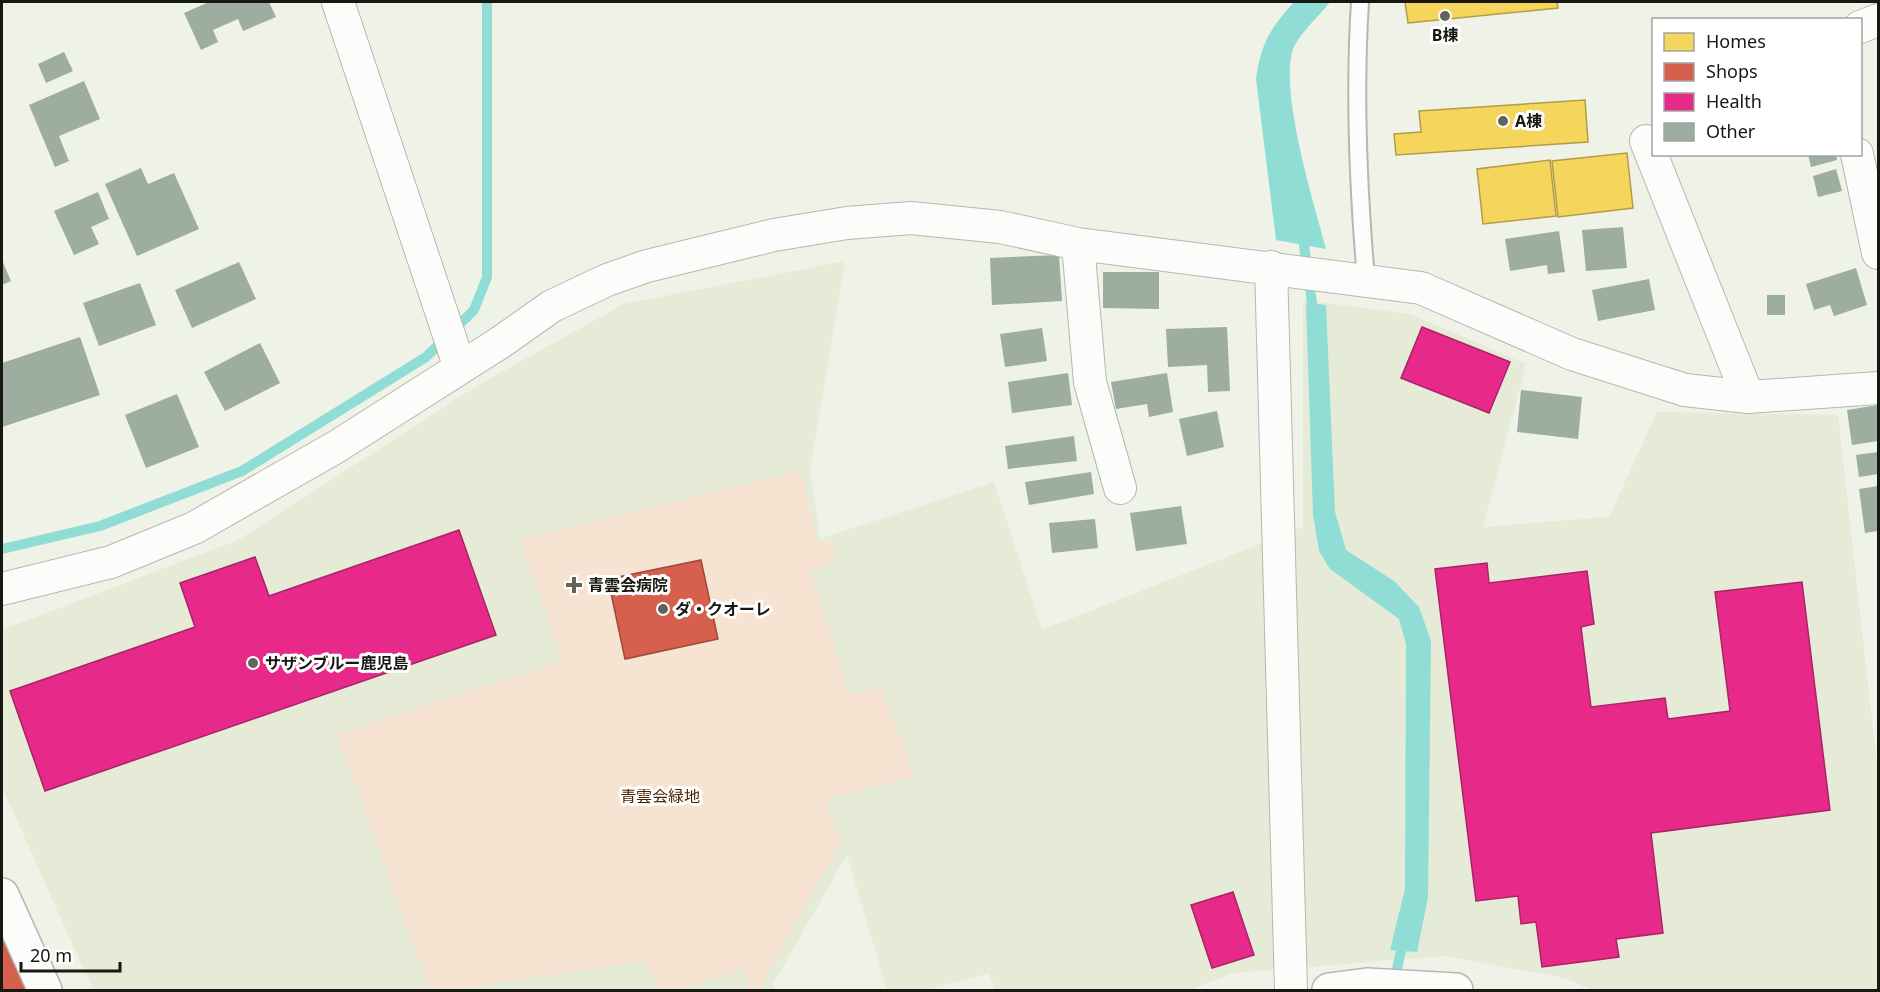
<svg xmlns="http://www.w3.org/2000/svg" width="1880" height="992" font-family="'Noto Sans','Noto Sans JP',sans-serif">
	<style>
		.built { fill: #e5ebd7 }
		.green { fill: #f7e3d2 }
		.water { fill: #8fddd5 }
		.homes { fill: #f6d55c; stroke: #b39c46; stroke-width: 1.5 }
		.shops { fill: #d6604d; stroke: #9c4a3b; stroke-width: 1.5 }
		.health { fill: #e7298a; stroke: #a82466; stroke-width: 1.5 }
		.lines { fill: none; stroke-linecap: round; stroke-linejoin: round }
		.stream { stroke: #8fddd5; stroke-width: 10 }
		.building { fill: #9dada0 }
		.service-casing { stroke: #b5b8af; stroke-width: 20 }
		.minor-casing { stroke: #b5b8af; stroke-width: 34 }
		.tertiary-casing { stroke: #b5b8af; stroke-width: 36 }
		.service { stroke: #fcfdfb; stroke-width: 16 }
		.minor { stroke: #fcfdfb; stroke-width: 32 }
		.tertiary { stroke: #fcfdfb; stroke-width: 33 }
		.poi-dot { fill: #62645c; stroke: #fff; stroke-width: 2 }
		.labels { text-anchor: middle; stroke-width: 6; stroke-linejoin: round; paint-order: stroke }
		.poi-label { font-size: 16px; font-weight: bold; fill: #161811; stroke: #fff; text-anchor: start }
		.park-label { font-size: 16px; fill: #4e2201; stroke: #fff }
	</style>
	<rect width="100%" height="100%" fill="#eef2e7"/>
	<path class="built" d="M845,261l-35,208 10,70 174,-57 48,148 261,-103v-227l107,14 116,50 -43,163 126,-10 48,-105 181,3 40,360v215h-286l-28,-12 -119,-22 -212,17 -43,17h-195l-6,-17 -62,17h-40l-40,-135 -73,127 -1,8h-680l-91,-203v-157l236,-90 242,-156 144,-80z"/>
	<path class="green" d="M801,471l16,70 9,-2 11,21 -27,11 40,124 31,-8 34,89 -90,23 16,42 -78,140 -1,9h-11l-7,-21 -69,21h-16l-15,-29 -192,29h-22l-93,-256 226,-73 -43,-121z"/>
	<path class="water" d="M1294,2h36c-9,12 -32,33 -37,47 -14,43 21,154 33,200l-50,-9 -20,-161c5,-36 14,-50 38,-77z
		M1306,303l20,2 9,207 11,38 48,31 25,26 12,34 -3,256 -11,55 -27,-2 15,-61 1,-245 -7,-25 -69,-50 -11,-18 -6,-36z"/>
	<path class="homes" d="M1405,2h152l1,6 -150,15z
		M1585,100l3,42 -192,13 -2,-21 27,-2 -2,-21z
		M1627,153l6,55 -75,9 -6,-56z
		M1550,160l6,56 -73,8 -6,-55z"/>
	<path class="shops" d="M701,560l17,79 -93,20 -17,-80z
		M2,930l26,60h-26z"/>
	<path class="health" d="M1422,327l88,35 -21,51 -88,-35z
		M459,530l37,105 -451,156 -35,-100 185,-64 -15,-44 75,-26 14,39z
		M1487,563l2,20 98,-12 7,53 -13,3 10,80 74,-9 3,21 62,-8 -15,-119 87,-10 28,228 -179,23 12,100 -47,6 3,18 -77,10 -6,-45 -15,2 -3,-28 -42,5 -41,-332z
		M1233,892l21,63 -42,13 -21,-63z"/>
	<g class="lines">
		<path class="stream" d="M1302,231l12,86
			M2,549l98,-23 142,-55 184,-114 48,-47 13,-33v-275
			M1394,982l10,-44"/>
	</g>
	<path class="building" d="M209,2h60l7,15 -33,14 -5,-12 -25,11 5,12 -17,8 -17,-37z
		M64,52l9,19 -27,12 -8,-19z
		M84,81l16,38 -41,17 10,25 -14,6 -26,-62z
		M1808,154h28l1,6 -26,7z
		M141,168l7,16 26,-11 25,56 -62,27 -32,-72z
		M1836,169l6,22 -24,6 -5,-21z
		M98,192l11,27 -18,8 8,17 -25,11 -20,-44z
		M1623,227l4,41 -41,3 -4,-41z
		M1559,231l6,41 -17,2 -1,-9 -37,6 -5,-32z
		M1059,255l3,46 -70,4 -2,-47z
		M2,260l9,21 -9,4z
		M239,262l17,37 -64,29 -17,-38z
		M1856,268l11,37 -33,11 -4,-11 -16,5 -8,-26z
		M1103,272h56v37l-56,-1z
		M1649,279l6,31 -57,11 -6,-31z
		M140,283l16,42 -57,21 -16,-43z
		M1767,295h18v20h-18z
		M1227,327l3,64 -22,1 -1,-27 -39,2 -2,-38z
		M1042,328l5,33 -42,6 -5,-33z
		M80,337l20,58 -98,32v-64z
		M260,343l20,40 -55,28 -21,-39z
		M1068,373l4,32 -60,8 -4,-31z
		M1167,373l6,39 -24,5 -2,-13 -31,5 -5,-27z
		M1521,390l61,7 -4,42 -61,-7z
		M177,394l22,53 -53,21 -21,-53z
		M1878,405v36l-26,4 -5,-35z
		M1217,411l7,36 -37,9 -8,-37z
		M1074,436l3,25 -69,8 -3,-23z
		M1878,452v22l-19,3 -3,-22z
		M1091,472l3,22 -65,11 -4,-23z
		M1878,486v45l-13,2 -6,-44z
		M1181,506l6,38 -51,7 -6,-38z
		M1095,519l3,29 -46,5 -3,-30z"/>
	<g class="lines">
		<defs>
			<path id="service" d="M1360,2c-6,93 -2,184 6,277"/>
			<path id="minor" d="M338,2l122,366
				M1860,27l18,-7
				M1646,141l102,256
				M1857,154l21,99
				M1078,244l12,138 30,106
				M1271,267l20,723
				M2,589l109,-27 83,-34 142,-81 165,-105 51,-36 55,-26 40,-14 127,-31 73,-12 64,-5 89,9 78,17 343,44 151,66 113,36 63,7 130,-9"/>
			<path id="tertiary" d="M2,895l43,95
				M1329,990l38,-5 89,5"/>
		</defs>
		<use href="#service" class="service-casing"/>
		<use href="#minor" class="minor-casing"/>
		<use href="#tertiary" class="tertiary-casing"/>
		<use href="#service" class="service"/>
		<use href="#minor" class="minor"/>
		<use href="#tertiary" class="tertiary"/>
	</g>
	<g class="poi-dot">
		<circle cx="1445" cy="16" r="6"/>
		<circle cx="1503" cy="121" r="6"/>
		<path d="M571 576h6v6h6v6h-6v6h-6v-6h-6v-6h6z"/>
		<circle cx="663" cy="609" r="6"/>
		<circle cx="253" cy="663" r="6"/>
	</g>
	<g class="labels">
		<g class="poi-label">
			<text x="1445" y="41" text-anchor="middle">B棟</text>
			<text x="1515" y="127">A棟</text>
			<text x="588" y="591">青雲会病院</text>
			<text x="675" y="615">ダ・クオーレ</text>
			<text x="265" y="669">サザンブルー鹿児島</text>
		</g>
		<g class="park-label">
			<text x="660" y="802">青雲会緑地</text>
		</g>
	</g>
	<rect width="1880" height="992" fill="none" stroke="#161811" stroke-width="6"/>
	<rect x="1652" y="18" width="210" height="138" fill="#ffffff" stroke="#a2a3a0" stroke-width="1.5"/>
	<rect x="1664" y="33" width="30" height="18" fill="#f6d55c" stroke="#a2a3a0" stroke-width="1.5"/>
	<text x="1706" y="48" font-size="18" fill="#161811">Homes</text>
	<rect x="1664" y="63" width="30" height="18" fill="#d6604d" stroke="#a2a3a0" stroke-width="1.5"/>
	<text x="1706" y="78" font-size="18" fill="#161811">Shops</text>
	<rect x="1664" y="93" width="30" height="18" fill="#e7298a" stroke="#a2a3a0" stroke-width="1.5"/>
	<text x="1706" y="108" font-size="18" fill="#161811">Health</text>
	<rect x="1664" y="123" width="30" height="18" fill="#9dada0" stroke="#a2a3a0" stroke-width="1.5"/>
	<text x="1706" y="138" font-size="18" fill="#161811">Other</text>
	<path d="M21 962v9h99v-9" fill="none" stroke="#161811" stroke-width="3"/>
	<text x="30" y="962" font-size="18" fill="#161811" stroke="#ffffff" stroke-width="4.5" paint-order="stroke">20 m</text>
</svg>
